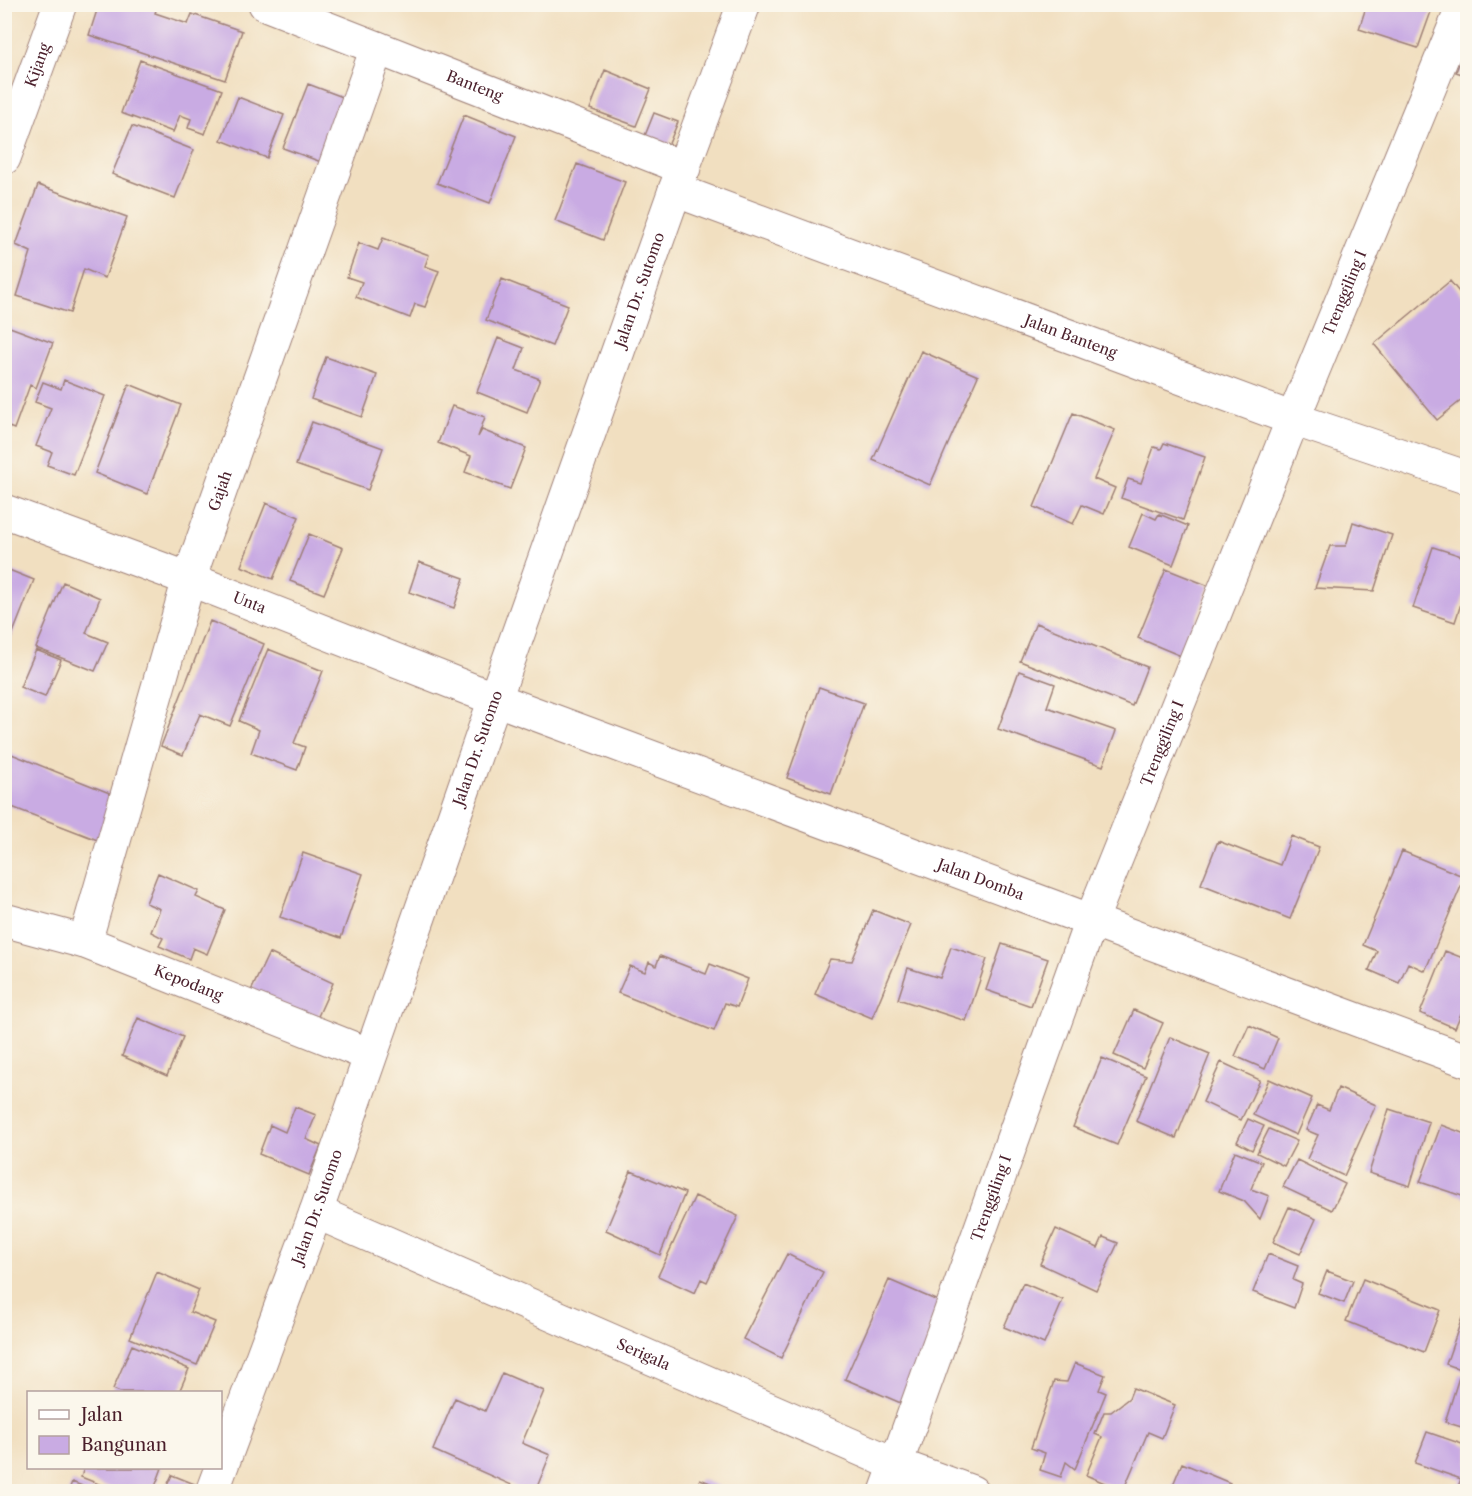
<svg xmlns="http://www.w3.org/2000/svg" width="1472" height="1496" font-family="'Libre Caslon Text',serif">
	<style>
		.building { fill: #c9abe3 }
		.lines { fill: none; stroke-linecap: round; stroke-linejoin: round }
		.minor-casing { stroke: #9e7f76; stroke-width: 35 }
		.minor { stroke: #fff; stroke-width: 33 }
		.labels { text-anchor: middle; stroke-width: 4.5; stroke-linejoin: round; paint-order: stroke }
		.street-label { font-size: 15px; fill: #4a1f2b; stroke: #fbf7ec }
	</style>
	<rect width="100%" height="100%" fill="#fbf7ec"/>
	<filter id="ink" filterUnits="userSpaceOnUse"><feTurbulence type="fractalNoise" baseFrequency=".0167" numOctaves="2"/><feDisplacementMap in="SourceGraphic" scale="12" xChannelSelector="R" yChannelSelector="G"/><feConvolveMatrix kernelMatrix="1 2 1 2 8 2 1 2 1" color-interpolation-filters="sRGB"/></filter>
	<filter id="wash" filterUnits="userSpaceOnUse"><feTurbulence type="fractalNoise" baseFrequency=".008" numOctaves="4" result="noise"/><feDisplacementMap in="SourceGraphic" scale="24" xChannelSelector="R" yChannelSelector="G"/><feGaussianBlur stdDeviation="1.35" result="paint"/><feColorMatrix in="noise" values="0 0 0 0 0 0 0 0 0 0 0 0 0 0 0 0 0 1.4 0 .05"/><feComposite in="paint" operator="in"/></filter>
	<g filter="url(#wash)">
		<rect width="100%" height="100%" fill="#f1dfc0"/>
		<g id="blocks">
			<path class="building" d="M99,4h59l-3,9 33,11 4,-10 50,17 -17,49 -136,-45z
				M1367,4h51l14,5 -14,39 -59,-19z
				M1467,41h1v35l-12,-4z
				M140,60l82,30 -17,44 -17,-6 3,-9 -11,-4 -7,17 -52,-19z
				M605,70l46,19 -15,37 -46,-17z
				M308,84l40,15 -24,64 -41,-15z
				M238,97l46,18 -17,43 -46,-18z
				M654,113l24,9 -13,31 -23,-10z
				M464,115l52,21 -26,67 -53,-20z
				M132,126l62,24 -19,48 -63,-24z
				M577,164l48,18 -22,58 -48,-19z
				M38,185l89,32 -22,61 -21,-9 -14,44 -53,-17 14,-44 -15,-7z
				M383,238l46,17 -4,11 14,5 -14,36 -10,-3 -5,14 -54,-21 6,-15 -15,-5 12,-34 19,7z
				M502,279l66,26 -16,41 -66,-26z
				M1450,281l18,22v92l-31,25 -63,-76z
				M7,326l46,17 -17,45 -6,-3 -16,44 -10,-4v-93z
				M498,338l26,10 -8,22 24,9 -13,33 -50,-20z
				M921,351l57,25 -48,109 -57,-25z
				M326,357l51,18 -15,42 -51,-18z
				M64,380l41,16 -31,79 -27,-10 5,-13 -16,-6 15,-38 -16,-6 8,-20 18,7z
				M129,384l52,21 -34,89 -52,-21z
				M452,406l33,11 -7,20 4,-7 44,18 -16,41 -45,-17 6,-16 -33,-13z
				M1073,413l42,17 -21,49 21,9 -11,26 -22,-9 -9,19 -39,-17z
				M312,422l71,26 -15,42 -72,-25z
				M1164,443l41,14 -22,63 -62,-22 7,-19 13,4 13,-36 7,2z
				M266,503l33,14 -26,62 -32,-13z
				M1143,513l13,6 3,-5 29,12 -15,39 -44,-18z
				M1353,522l39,13 -18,56 -59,-3 15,-42h16z
				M309,534l34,14 -19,46 -34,-13z
				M1433,547l35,11v25l-13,39 -42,-14z
				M419,562l45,16 -10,30 -45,-16z
				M4,568l30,12 -29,73h-1z
				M1166,569l43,17 -28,70 -43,-18z
				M63,582l37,16 -14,35 22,9 -13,29 -59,-23z
				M210,621l54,23 -34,82 -30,-12 -17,41 -22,-9z
				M1036,623l111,44 -15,39 -112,-45z
				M268,649l55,22 -29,72 11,4 -8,23 -46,-17 8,-23 -20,-9z
				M36,650l25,10 -16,37 -25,-10z
				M1019,671l36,13 -8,23 69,24 -13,35 -105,-37z
				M819,687l45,16 -33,91 -44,-16z
				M4,751l113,45 -17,45 -96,-37z
				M1291,836l28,11 -29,72 -89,-35 17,-43 62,24z
				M1402,851l63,26 -40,94 -17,-8 -9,20 -30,-13 8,-19 -14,-6z
				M303,853l60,21 -22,64 -61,-21z
				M158,873l41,18 -3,6 29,13 -18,44 -14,-6 -4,11 -30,-13 4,-8 -12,-6 9,-23 -14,-6z
				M873,910l38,15 -39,93 -57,-24 15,-35 22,2z
				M1002,944l46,15 -17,47 -45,-16z
				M951,947l36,12 -21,62 -68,-22 10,-31 32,10z
				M1445,951l23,9v37l-13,31 -35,-15z
				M269,953l64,30 -18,40 -65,-30z
				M660,956l46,18 4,-10 38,15 -11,28 -12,-4 -11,28 -96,-38 12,-27 15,6 4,-10 7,4z
				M1134,1010l29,13 -20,45 -29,-13z
				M138,1018l45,19 -16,39 -45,-20z
				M1249,1025l29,13 -13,31 -30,-13z
				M1170,1037l40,17 -34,84 -40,-17z
				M1102,1058l44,18 -29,69 -44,-18z
				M1221,1062l39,18 -19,40 -38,-18z
				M1269,1079l43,19 -16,37 -43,-20z
				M1338,1088l38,17 -32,71 -37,-17 11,-24 -12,-5 11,-25 12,5z
				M295,1107l21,8 -10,24 15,7 -12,29 -50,-21 11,-29 15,7z
				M1389,1109l40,13 -19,64 -41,-13z
				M1248,1119l16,7 -12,24 -15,-8z
				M1441,1125l27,10v63l-48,-16z
				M1269,1129l28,12 -13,25 -27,-13z
				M1235,1151l27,11 -11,27 18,7 -9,23 -16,-18 -25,-10z
				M1297,1160l48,24 -13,26 -49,-23z
				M631,1171l54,22 -25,62 -54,-25z
				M695,1196l43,20 -31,66 -6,-3 -6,14 -37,-17z
				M1289,1207l27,12 -16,35 -27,-12z
				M1056,1229l42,19 5,-11 15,6 -22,47 -56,-26z
				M787,1254l36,18 -42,86 -38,-19z
				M1268,1254l30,12 -5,14 9,4 -8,24 -41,-16z
				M1327,1271l26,10 -9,22 -26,-10z
				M157,1272l42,18 -9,22 25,10 -18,43 -67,-27z
				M1363,1279l77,31 -16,42 -78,-31z
				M889,1280l58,25 -44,99 -58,-25z
				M1023,1283l40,17 -19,44 -40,-17z
				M1462,1318l6,2v52l-22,-8z
				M132,1345l57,24 -10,23h-59l-7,-3z
				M1075,1363l30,12 -6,15 7,3 -31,76 -9,-7 -5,15 -21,-7 5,-17 -14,-5 23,-67 13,1z
				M502,1373l42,18 -22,52 28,12 -15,37h-8l-94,-42 22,-52 30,13z
				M1460,1374l8,2v53l-23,-7z
				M1133,1388l42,17 -13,33 -14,-6 -25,59 -37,-16 16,-38 -7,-3 9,-22h7l18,-14z
				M1427,1432l41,14v46h-12l5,-13 -46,-16z
				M1182,1463l48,20 -3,9h-57z
				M84,1468h78l-9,24h-34l-38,-15z
				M172,1475l25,10 -3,7h-30z
				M700,1479l30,12v1h-36z
				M72,1482l23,9v1h-27z"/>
		</g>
	</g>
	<g filter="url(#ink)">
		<use href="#blocks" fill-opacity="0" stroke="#9e7f76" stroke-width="1.5"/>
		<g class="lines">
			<defs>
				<g id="minor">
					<path id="s1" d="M265,4l419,164"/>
					<path id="s2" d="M4,158l56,-154"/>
					<path id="s3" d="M675,190l618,229 175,59"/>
					<path id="s4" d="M4,511l185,68 306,120 973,362"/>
					<path id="s5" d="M4,920l81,22 285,113"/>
					<path id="s6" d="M85,942l104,-363 188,-531"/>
					<path id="s7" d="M316,1212l579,252 77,28"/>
					<path id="s8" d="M212,1492l104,-280 179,-513 180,-509 69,-186"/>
					<path id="s9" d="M886,1492l205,-571 202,-502 171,-415"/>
				</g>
			</defs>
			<use href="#minor" class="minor-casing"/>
			<use href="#minor" class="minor"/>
		</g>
	</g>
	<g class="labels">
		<g class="street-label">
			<text dy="5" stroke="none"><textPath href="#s2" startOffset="99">Kijang</textPath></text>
			<text dy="5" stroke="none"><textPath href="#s1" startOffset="225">Banteng</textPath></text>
			<text dy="5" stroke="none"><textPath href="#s8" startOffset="1276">Jalan Dr. Sutomo</textPath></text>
			<text dy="5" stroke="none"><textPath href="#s9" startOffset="1284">Trenggiling I</textPath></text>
			<text dy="5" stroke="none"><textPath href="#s3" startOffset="422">Jalan Banteng</textPath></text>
			<text dy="5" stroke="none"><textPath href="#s6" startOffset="471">Gajah</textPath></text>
			<text dy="5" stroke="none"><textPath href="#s4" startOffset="262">Unta</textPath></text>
			<text dy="5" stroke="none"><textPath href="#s9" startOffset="798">Trenggiling I</textPath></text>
			<text dy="5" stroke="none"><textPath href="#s8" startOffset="790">Jalan Dr. Sutomo</textPath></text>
			<text dy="5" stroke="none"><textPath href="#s4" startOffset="1044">Jalan Domba</textPath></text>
			<text dy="5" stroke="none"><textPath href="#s5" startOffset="195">Kepodang</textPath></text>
			<text dy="5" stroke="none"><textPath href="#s9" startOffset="312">Trenggiling I</textPath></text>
			<text dy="5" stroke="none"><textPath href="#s8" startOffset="304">Jalan Dr. Sutomo</textPath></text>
			<text dy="5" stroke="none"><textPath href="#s7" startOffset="357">Serigala</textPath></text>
		</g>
	</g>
	<rect width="1472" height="1496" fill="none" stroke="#fbf7ec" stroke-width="24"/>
	<rect x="27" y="1391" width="195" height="78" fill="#fbf7ec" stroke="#b4a19f" stroke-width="1.5"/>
	<rect x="39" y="1410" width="30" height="9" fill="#ffffff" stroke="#b4a19f" stroke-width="1.5"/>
	<text x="81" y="1421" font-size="18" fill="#4a1f2b">Jalan</text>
	<rect x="39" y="1436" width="30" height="18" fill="#c9abe3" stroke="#b4a19f" stroke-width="1.5"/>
	<text x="81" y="1451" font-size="18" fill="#4a1f2b">Bangunan</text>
</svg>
